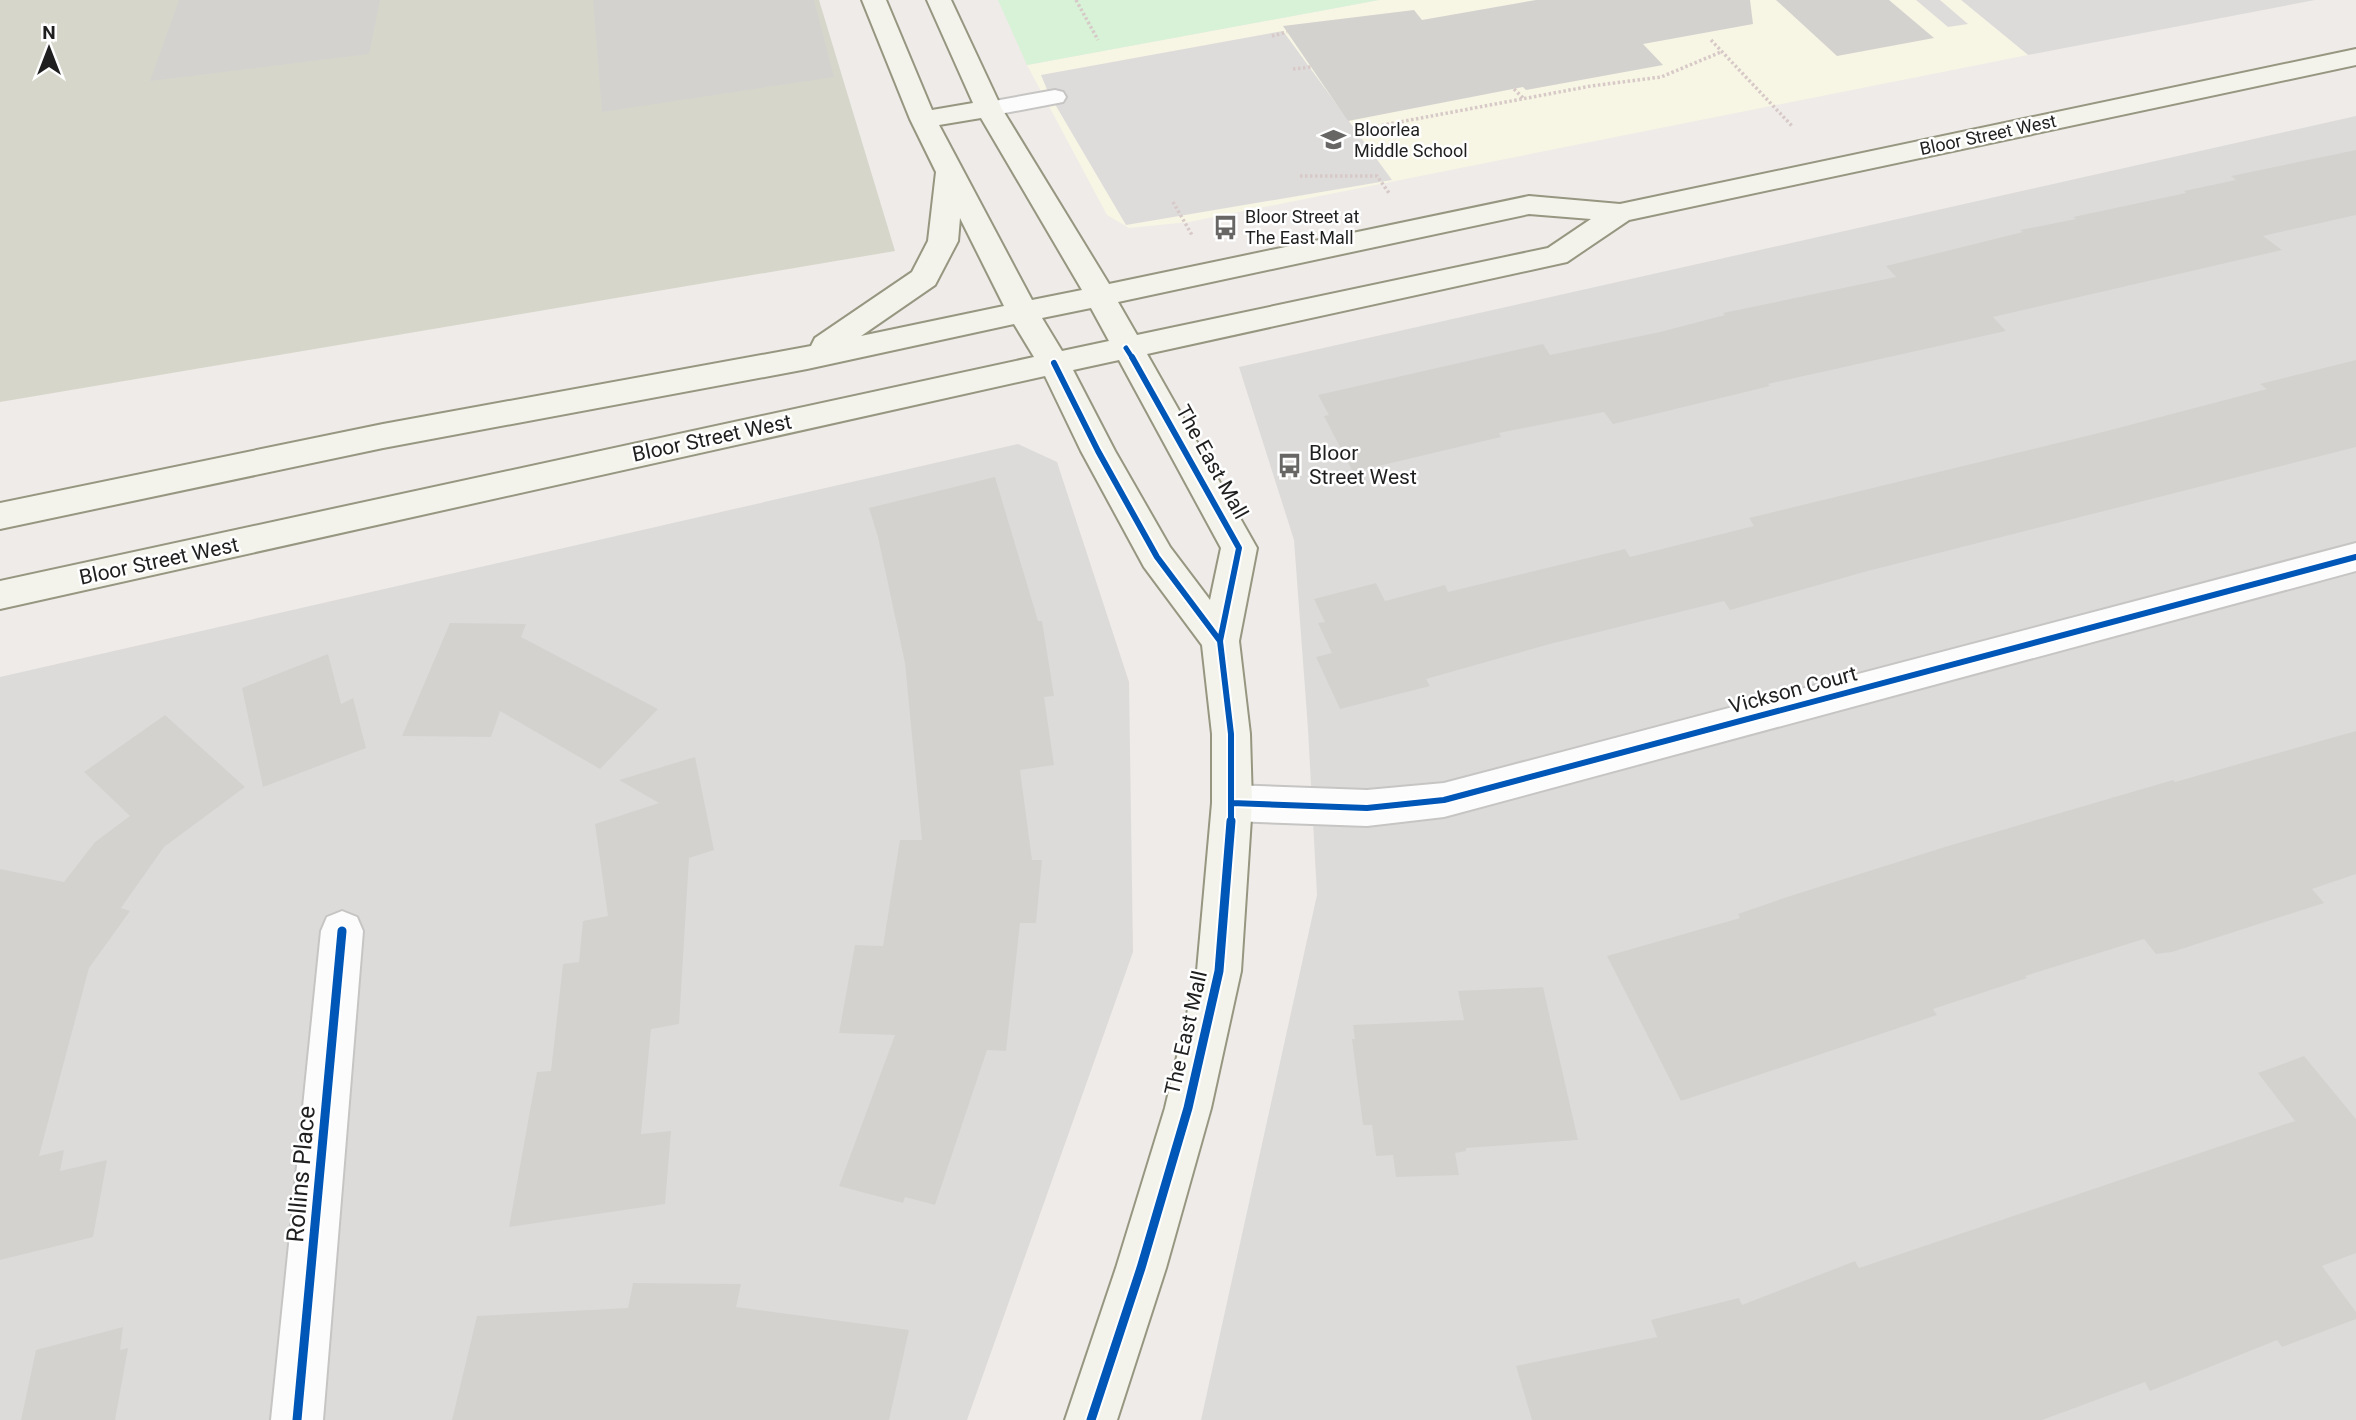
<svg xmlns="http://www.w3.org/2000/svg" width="2356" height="1420" font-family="Roboto,sans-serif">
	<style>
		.residential { fill: #dddbda }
		.education { fill: #f7f5e4 }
		.construction { fill: #d7d6ca }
		.park { fill: #d7f2d7 }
		.parking { fill: #dedcdb }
		.building { fill: #d4d2cf }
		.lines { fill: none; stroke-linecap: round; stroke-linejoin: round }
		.lane-casing { stroke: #c6c5c4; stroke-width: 4 }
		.street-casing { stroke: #c6c5c4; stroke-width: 4 }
		.secondary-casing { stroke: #969681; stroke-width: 4 }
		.path { stroke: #d7c9c7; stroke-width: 3.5; stroke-dasharray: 2.5 2.5; stroke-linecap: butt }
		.lane { fill: #fcfcfc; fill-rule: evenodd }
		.street { fill: #fcfcfc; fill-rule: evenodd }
		.secondary { fill: #f3f3eb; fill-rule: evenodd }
		.cycleway-far2-casing { stroke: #fff; stroke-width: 9 }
		.cycleway-far1-casing { stroke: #fff; stroke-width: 10 }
		.cycleway-casing { stroke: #fff; stroke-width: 13 }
		.cycleway-far2 { stroke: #0057b8; stroke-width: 5 }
		.cycleway-far1 { stroke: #0057b8; stroke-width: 6 }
		.cycleway { stroke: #0057b8; stroke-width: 9 }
		.labels { text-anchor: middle; stroke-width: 5; stroke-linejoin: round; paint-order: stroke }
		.far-poi-label { font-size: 18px; fill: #1f1f1f; stroke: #fff; text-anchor: start }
		.far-street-label { font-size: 18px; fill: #1f1f1f; stroke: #fff }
		.street-label { font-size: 21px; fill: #1f1f1f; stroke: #fff }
		.poi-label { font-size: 21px; fill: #1f1f1f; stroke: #fff; text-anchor: start }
		.near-street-label { font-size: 24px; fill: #1f1f1f; stroke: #fff }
	</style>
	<rect width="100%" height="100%" fill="#eeebe8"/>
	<path class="residential" d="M1961,0h354l-287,55z
		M2356,116v1304h-1155l116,-525 -9,-166 -14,-189 -55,-173z
		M1018,444l39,18 72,220 4,270 -166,468h-967v-743z"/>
	<path class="education" d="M1379,0h582l67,55 -839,167 -60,6 -22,-13 -80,-150z"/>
	<path class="construction" d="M0,0h819l76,251 -895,151z"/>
	<path class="park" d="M998,0h381l-352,65z"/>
	<path class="parking" d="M1916,0h24l28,24 -20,3z
		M1283,31l109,149 -266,45 -77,-131 -8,-19z"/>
	<path class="building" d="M179,0h201l-11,54 -219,27z
		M593,0h221l20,77 -232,35z
		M1536,0h214l3,24 -110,20 20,21 -137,25 -3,-3 -175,34 -65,-95 131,-16 8,10z
		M1776,0h113l45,38 -97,18z
		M2356,150v65l-93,21 19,14 -289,67 13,14 -238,53 2,2 -115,28 -42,10 -9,-12 -105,21 2,4 -148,35 -29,-56 5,-1 -11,-20 225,-51 7,11 110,-23 65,-17 -2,-2 173,-36 -10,-11 137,-34 -3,-2 56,-11 -3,-2 113,-24 -2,-2 52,-11 -5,-4z
		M2356,360v87l-492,125 -134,38 -6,-9 -174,43 -124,35 4,7 -90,23 -24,-52 16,-4 -14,-30 7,-1 -11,-23 62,-16 9,18 60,-16 3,7 177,-43 5,8 124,-31 -5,-8 354,-86 164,-43 -7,-5z
		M995,477l43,144h4l12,75 -10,1 10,68 -34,5 12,90h10l-6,63h-16l-14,128 -19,-1 -52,155 -30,-8 -2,6 -64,-17 56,-151 -56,-2 16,-88 28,1 17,-106h22l-17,-177 -27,-126 -9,-29z
		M450,623l76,1 -5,13 137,72 -58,60 -100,-58 -9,26 -89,-1z
		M328,654l13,50 12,-6 13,50 -103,39 -21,-99z
		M165,715l80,72 -81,60 -43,61 9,3 -41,57 -50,188 25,-6 -4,21 47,-11 -14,77 -93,23v-391l64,13 31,-40 35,-26 -46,-44z
		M2356,731v143l-44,15 12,14 -152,49 -16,2 -12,-15 -119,37 2,2 -94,31 4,6 -256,86 -74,-145 133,-38 -2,-4 46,-16 164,-52 225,-66 2,2z
		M695,757l19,93 -25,8 -10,166 -28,5 -10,105 30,-3 -6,73 -156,23 28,-155 14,-1 12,-107 16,-2 4,-41 25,-5 -13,-92 64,-21 -40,-23z
		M1543,987l35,153 -112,8v3l-11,2 4,22 -63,2 -3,-22 -17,1 -4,-31h-9l-11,-86h3l-2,-14 111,-5 -6,-29z
		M2304,1056l52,63v134l-34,13 34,46v7l-74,28 -5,-7 -127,51 -5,-9 -103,38h-510l-16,-54 141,-29 -6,-17 88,-22 3,7 113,-44 4,7 436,-147 -37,-48z
		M633,1283l108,1 -5,23 173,23 -20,90h-437l25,-104 151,-8z
		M123,1327l-3,23 8,-2 -13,72h-94l15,-70z"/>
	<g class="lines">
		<defs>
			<path id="lane" d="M1055,90l8,2 3,5 -3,5 -74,14 -8,-2 -3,-5 3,-5 8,-2z"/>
			<path id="street" d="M2356,543v28l-912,246 -77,9 -135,-5 -14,-6 -6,-12 6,-12 14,-6 135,5 77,-7z
				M342,911l15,6 6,14 -40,489h-52l50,-489 6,-14z"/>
			<path id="secondary" d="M862,0h24l46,110 41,-7 -46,-103h24l51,109 107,175 420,-88 91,8 736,-155v16l-727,155 -62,42 -420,92 110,194 -18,93 11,93 2,69 -11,168 -30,137 -45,160 -49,152h-52l51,-152 49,-160 32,-137 15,-168v-69l-10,-89 -58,-78 -63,-116 -36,-75 -1045,233v-28l1034,-224 -20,-33 -207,45 -424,79 -383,81v-26l383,-79 428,-78 4,-8 97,-66 16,-31 8,-69 -26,-53zM981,118l101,172 -50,10 -93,-175zM1529,214l62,5 -43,29 -411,87 -19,-33zM960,218l44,88 -143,30 74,-51 23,-44zM1091,308l18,33 -47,10 -20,-33zM1119,360l102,188 -11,52 -40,-53 -55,-96 -42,-81z"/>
		</defs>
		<use href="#lane" class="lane-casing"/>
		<use href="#street" class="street-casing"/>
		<use href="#secondary" class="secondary-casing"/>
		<path class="path" d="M1076,0l22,40
			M1272,36l15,-4
			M1711,40l82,87
			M1293,69l18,-2
			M1514,89l9,9
			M1357,130l234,-44 70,-9 60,-25
			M1300,176h77l12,17
			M1173,202l19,33"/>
		<use href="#lane" class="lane"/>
		<use href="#street" class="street"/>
		<use href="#secondary" class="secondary"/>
		<defs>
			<path id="cycleway-far2" d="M1126,348l7,11"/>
			<path id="cycleway-far1" d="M1132,357l107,191 -19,93 11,93v88
				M1054,363l44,88 59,106 63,84
				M1232,803l135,5 77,-8 912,-243"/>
			<path id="cycleway" d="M297,1420l45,-489
				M1091,1420l50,-152 47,-160 31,-137 12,-150"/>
		</defs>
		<use href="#cycleway-far2" class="cycleway-far2-casing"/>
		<use href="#cycleway-far1" class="cycleway-far1-casing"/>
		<use href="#cycleway" class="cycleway-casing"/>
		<use href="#cycleway-far2" class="cycleway-far2"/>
		<use href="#cycleway-far1" class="cycleway-far1"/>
		<use href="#cycleway" class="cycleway"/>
	</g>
	<defs>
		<symbol id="school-bare" viewBox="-9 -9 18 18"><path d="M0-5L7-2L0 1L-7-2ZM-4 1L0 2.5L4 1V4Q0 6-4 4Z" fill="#676665" stroke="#fff" stroke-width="2.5" paint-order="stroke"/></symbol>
		<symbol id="bus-bare" viewBox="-9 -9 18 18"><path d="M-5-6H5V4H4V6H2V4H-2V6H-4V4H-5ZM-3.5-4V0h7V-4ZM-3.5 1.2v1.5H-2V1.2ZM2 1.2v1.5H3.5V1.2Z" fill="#676665" stroke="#fff" stroke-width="2.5" paint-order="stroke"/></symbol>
	</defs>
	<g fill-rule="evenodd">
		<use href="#school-bare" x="1316" y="122" width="35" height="35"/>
		<use href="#bus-bare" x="1208" y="210" width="35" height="35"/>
		<use href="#bus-bare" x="1272" y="448" width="35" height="35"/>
	</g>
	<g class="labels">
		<g class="far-poi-label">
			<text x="1354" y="136">Bloorlea<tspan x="1354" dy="21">Middle School</tspan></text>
			<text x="1245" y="223">Bloor Street at<tspan x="1245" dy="21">The East Mall</tspan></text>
		</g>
		<g class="far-street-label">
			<text transform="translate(1988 135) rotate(-12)" y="6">Bloor Street West</text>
		</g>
		<g class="street-label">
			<text transform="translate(712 438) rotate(-12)" y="7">Bloor Street West</text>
			<text transform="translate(1212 462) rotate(61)" y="7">The East Mall</text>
			<text transform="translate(159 561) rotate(-12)" y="7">Bloor Street West</text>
			<text transform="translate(1793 690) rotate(-15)" y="7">Vickson Court</text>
			<text transform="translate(1186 1033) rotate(-77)" y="7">The East Mall</text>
		</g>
		<g class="poi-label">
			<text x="1309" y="460">Bloor<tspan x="1309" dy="24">Street West</tspan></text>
		</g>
		<g class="near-street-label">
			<text transform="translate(301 1174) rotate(-85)" y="8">Rollins Place</text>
		</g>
	</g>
	<g transform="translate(49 49)" stroke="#ffffff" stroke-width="5" paint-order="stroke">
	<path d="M0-5L12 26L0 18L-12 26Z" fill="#1f1f1f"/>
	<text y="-10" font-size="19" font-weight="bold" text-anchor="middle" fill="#1f1f1f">N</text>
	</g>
</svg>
